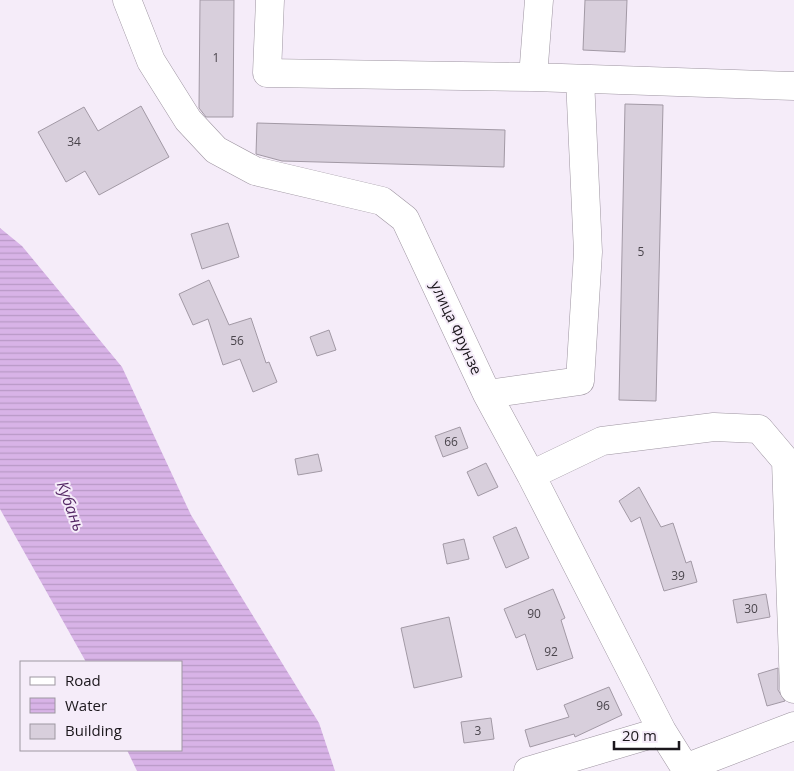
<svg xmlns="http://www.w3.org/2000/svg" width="794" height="771" font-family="'Open Sans',sans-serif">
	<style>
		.water { fill: url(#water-rules) }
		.building { fill: #d8cfdc; stroke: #a299a5 }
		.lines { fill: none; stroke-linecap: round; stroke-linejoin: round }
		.minor-casing { stroke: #9e95a1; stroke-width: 29 }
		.minor { stroke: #fff; stroke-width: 28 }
		.labels { text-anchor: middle; stroke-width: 4; stroke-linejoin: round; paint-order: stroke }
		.number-label { font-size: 12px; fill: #4a454c }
		.street-label { font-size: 15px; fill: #1b171c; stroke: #f5ecf9 }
		.water-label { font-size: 16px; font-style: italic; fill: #552865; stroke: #f5ecf9 }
	</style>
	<defs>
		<pattern id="water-rules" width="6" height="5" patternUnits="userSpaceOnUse" patternTransform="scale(1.25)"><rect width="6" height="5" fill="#d8b3e7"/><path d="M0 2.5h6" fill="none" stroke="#b999c6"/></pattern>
	</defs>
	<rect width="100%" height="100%" fill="#f5ecf9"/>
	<path class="water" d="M0,228l22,18 100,121 69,148 128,208 16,48h-198l-10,-21h54v-88h-95l-86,-153z"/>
	<path class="building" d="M200,0h34l-1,117h-27l-7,-9z
		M585,0h42l-2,52 -42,-2z
		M625,104l38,1 -7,296 -37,-1z
		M141,106l28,51 -70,38 -14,-24 -19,11 -28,-50 46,-25 14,24z
		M257,123l248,7 -1,37 -222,-6 -26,-7z
		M228,223l11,34 -37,12 -11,-35z
		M209,280l20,45 22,-7 15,45 3,-1 8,20 -24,10 -13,-33 -17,6 -15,-46 -15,6 -14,-31z
		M329,330l7,20 -19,6 -7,-19z
		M460,427l8,21 -25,9 -8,-21z
		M318,454l4,17 -24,4 -3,-16z
		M486,463l12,24 -20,9 -11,-24z
		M639,487l22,40 12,-4 13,40 5,-2 6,21 -33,9 -24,-74 -9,5 -12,-21z
		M516,527l13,31 -23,10 -13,-31z
		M464,539l5,20 -22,5 -4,-20z
		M553,589l12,29 -4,2 12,38 -36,12 -12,-36 -9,4 -12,-29z
		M766,594l4,23 -33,6 -4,-23z
		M449,617l13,60 -48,11 -13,-60z
		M778,668v22l7,11 -18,5 -9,-32z
		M609,687l13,28 -47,22 -1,-3 -44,13 -5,-17 44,-13 -5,-12z
		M491,718l3,21 -30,4 -3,-21z"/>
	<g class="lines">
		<defs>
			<path id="minor" d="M127,0l24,61 37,59 28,30 39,21 127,30 23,18 82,175 44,81 131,256 25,40
				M270,0l-3,73 266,4 261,9
				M533,77l6,-77
				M487,394l93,-13 8,-129 -8,-173
				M531,475l71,-34 112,-14 45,2 27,32 8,228
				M685,768l109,-42
				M528,771l134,-40"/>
		</defs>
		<use href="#minor" class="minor-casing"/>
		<use href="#minor" class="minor"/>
	</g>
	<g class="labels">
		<g class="number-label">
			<text x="216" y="62">1</text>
			<text x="74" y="146">34</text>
			<text x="641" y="256">5</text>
			<text x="237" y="345">56</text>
			<text x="451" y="446">66</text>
			<text x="678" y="580">39</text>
			<text x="751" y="613">30</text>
			<text x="534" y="618">90</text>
			<text x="551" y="656">92</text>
			<text x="603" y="710">96</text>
			<text x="478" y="735">3</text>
		</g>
		<g class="street-label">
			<text transform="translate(456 328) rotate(65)" y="5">улица Фрунзе</text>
		</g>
		<g class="water-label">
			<text transform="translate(71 506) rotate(70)" y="6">Кубань</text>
		</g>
	</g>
	<rect x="20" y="661" width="162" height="90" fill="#f5ecf9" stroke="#9e97a1"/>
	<rect x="30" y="677" width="25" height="8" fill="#ffffff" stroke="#9e97a1"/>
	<text x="65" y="686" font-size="15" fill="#1b171c">Road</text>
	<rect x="30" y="698" width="25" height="15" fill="url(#water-rules)" stroke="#9e97a1"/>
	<text x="65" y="711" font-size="15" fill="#1b171c">Water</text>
	<rect x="30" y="724" width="25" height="15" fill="#d8cfdc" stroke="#9e97a1"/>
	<text x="65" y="736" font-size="15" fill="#1b171c">Building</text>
	<path d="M614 741v8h65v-8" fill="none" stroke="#1b171c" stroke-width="2.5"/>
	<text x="622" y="741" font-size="15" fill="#1b171c" stroke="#f5ecf9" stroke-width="4" paint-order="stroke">20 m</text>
</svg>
